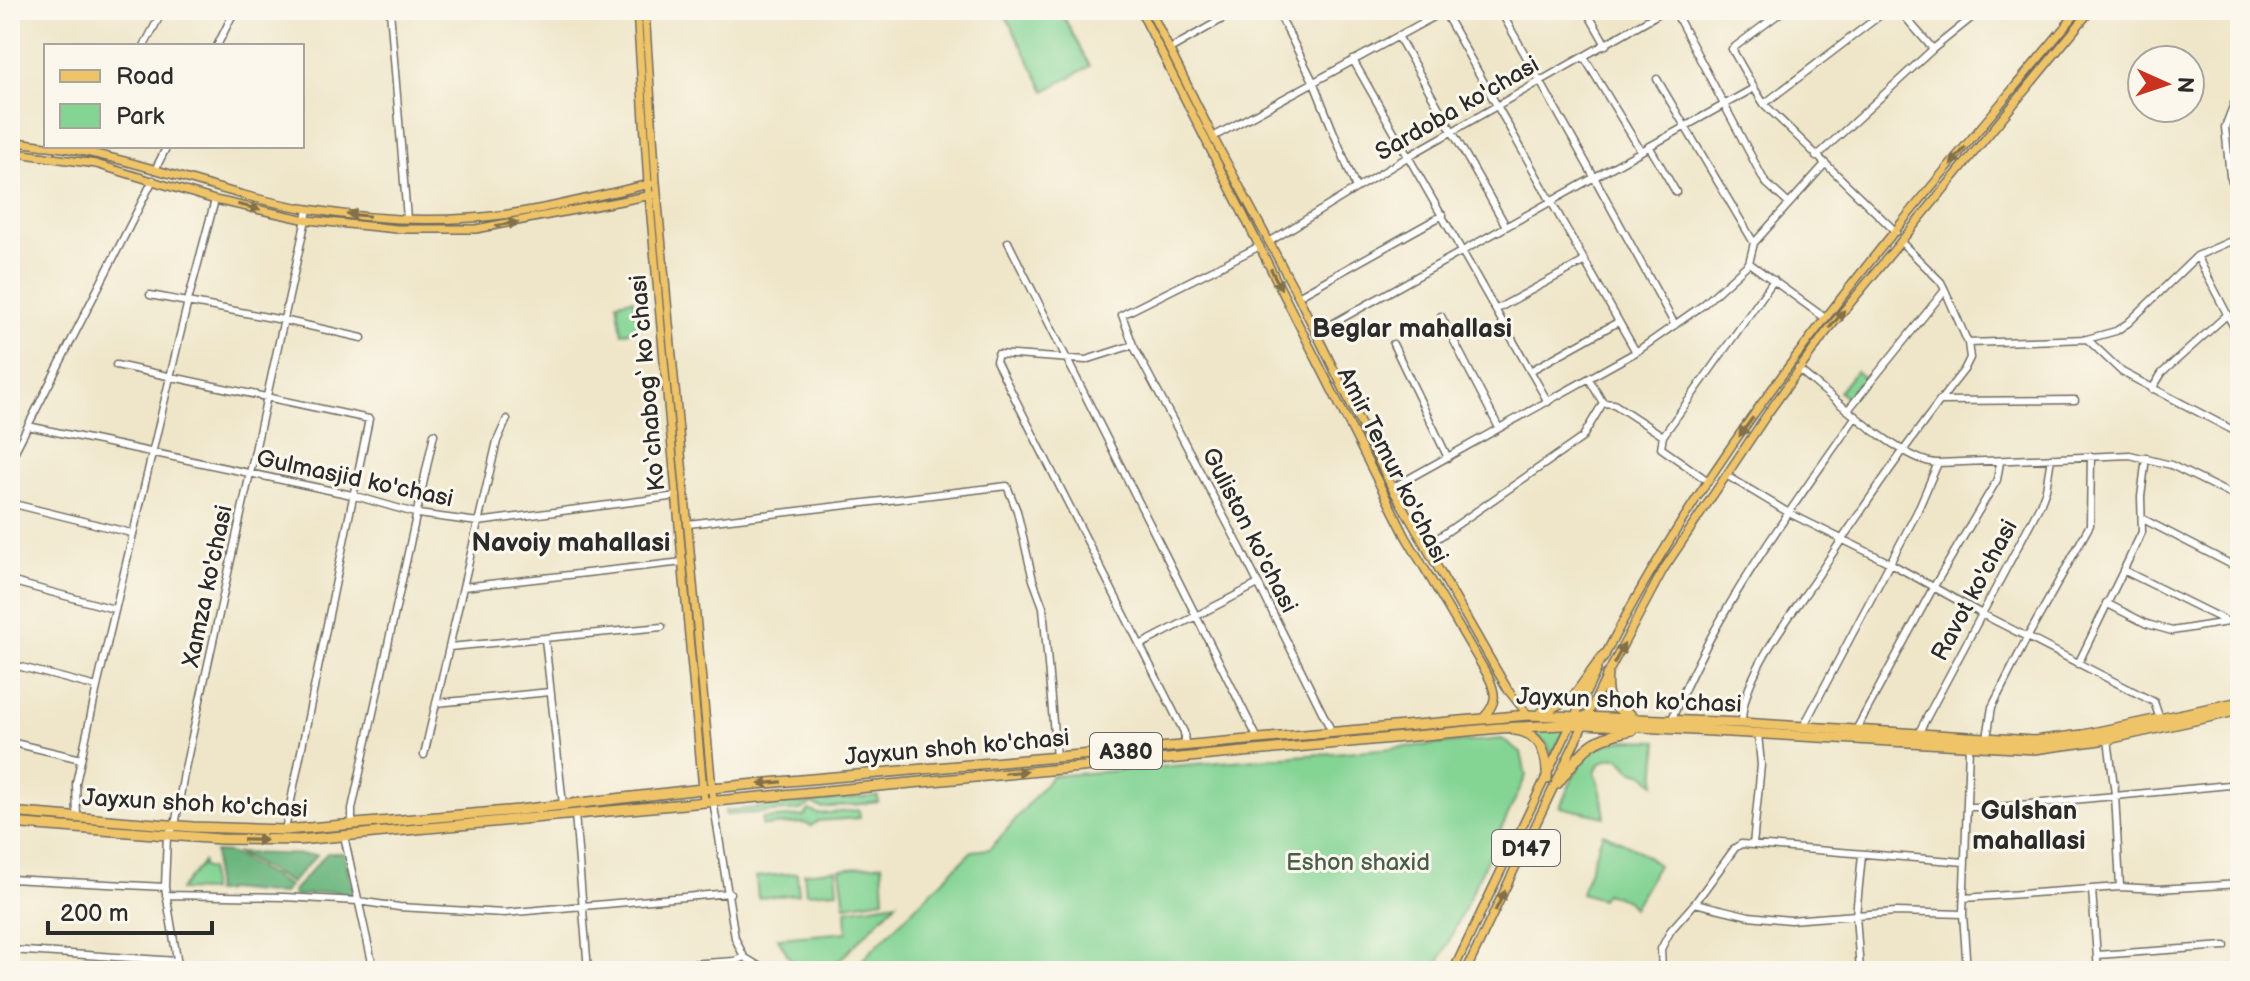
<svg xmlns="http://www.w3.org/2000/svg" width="2250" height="981" font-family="'Balsamiq Sans',sans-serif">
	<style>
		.green { fill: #84d494; stroke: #588060; stroke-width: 2 }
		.forest { fill: #6bb67e; stroke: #4b7054; stroke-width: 2 }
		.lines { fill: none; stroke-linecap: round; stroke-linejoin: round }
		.minor-casing { stroke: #706c62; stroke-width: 9 }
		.major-casing { stroke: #706c62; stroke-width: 10 }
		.highway-casing { stroke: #706c62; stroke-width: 12 }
		.minor { stroke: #fff; stroke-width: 6 }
		.major { stroke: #efc469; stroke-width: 7 }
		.highway { stroke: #efc469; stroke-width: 9 }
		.oneway { fill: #837047 }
		.labels { text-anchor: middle; stroke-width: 6; stroke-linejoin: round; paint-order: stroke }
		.shield { fill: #fbf7ec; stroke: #696865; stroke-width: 2 }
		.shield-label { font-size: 22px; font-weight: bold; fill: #2b2b2b }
		.street-label { font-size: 24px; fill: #2b2b2b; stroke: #fbf7ec }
		.park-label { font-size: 24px; fill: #465e4a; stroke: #fbf7ec }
		.neighbourhood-label { font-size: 26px; font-weight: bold; fill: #2b2b2b; stroke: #fbf7ec }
	</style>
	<rect width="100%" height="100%" fill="#fbf7ec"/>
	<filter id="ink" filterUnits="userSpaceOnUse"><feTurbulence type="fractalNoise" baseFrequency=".0125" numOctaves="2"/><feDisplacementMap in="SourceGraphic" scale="16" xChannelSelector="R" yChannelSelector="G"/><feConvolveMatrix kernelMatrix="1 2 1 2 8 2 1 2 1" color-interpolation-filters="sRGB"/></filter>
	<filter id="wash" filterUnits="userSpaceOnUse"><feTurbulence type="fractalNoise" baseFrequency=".006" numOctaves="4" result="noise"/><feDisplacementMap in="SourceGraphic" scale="32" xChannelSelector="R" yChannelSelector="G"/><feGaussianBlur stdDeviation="1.8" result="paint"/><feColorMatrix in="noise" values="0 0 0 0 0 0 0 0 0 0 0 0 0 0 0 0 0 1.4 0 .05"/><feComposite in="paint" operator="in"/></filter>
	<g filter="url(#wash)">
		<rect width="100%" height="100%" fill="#efe6c9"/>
		<path class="green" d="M1022,10h38l30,56 -45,25 -38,-73z
			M633,299l6,31 -17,3 -5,-31z
			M1856,371l9,8 -16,21 -10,-8z
			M1531,729h34l-13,26 -6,-12z
			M1502,739l19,13 5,24 -91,195h-584l121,-120 17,-2 9,-9 54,-64z
			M1624,740l34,1 -3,43 -11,-10 -13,-4 -11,-12c-14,-1 -20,3 -25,15 7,13 7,29 10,44l-45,-10c16,-35 22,-62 64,-67z
			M878,796v6l-56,6 -11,-4 -11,6 -74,5 -1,-4z
			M809,810l9,4 41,-4 1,8 -42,3 -7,5 -7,-3 -42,3v-7l42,-3z
			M1603,833l32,15 23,17 -25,43 -6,-8 -22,-7 -4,6 -20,-6z
			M203,862v5l7,2v22l-31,-1z
			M882,864l2,35 -39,6 -5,-36z
			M836,869l2,22 -32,2 -2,-20z
			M797,873l2,21 -41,4 -2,-21z
			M897,902l-68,69h-32l-19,-33 69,-6 -1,-22z"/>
		<path class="forest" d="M215,852l15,1 59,33 -7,8 -55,-5 -4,3h-9z
			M236,853l81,2 -26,28z
			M327,853h17l10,40 -2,4h-4c-14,-12 -34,-1 -54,-1l-2,-4z"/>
	</g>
	<g filter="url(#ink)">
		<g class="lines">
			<defs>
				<path id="minor" d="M390,10l17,209
					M1277,10l36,71 43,107
					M1443,10l193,342
					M1500,10l94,167 81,148
					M1586,10l20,35
					M1674,10l91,172 24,22
					M1899,10l34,39
					M1398,36l108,190
					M144,46l19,-36
					M217,46l18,-36
					M1170,49l68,-39
					M1584,57l57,94
					M1353,60l195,342
					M1657,79l97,164
					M1754,88l-22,-39 52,-39
					M2240,88l-15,39 5,49 10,25
					M1764,104l123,-94
					M1213,137l233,-127
					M1649,146l27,46
					M1816,157l117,-108 48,-39
					M155,170l12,-24
					M1008,242l250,497
					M1269,242l140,-86 256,-146
					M1260,246l-138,69 11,30 109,206 90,181
					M2197,256l43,83
					M1749,263l76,55
					M150,295l133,25 79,18
					M1298,296l145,-81
					M1497,309l86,-47
					M1441,316l58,112
					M1316,333l438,-245 10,16 132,128
					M2087,339l29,-8 12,-8 69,-67 43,-19
					M1968,343l119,-4 35,33 118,62
					M1393,344l55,114
					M1133,345l-47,15 -88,-6 -2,7 188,371 1,13
					M116,365l253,54 -84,411
					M1798,369c29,23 106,95 140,94l192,-8 41,10 69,34
					M1530,371l88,-49
					M2152,389l10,-16 66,-59
					M1939,401l136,-1
					M1603,403l11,1 49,32 111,-156
					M1848,410l97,-120
					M28,426l324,69 66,19 60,8 199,-26
					M1663,436l-2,12 47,33
					M10,461l143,-281
					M1726,475l63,38 101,50 92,51 172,88 6,17
					M1392,488l244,-136 67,-47 46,-42 5,-20 70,-78
					M10,503l121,30
					M2143,519l97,50
					M688,524l319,-38 10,25 16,69 10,27 13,150
					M1425,547l157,-109 21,-35 -14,-24
					M2123,570l105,52
					M10,581l104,28
					M463,587l220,-25
					M2106,603l41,21 25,7 68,-11
					M545,639l18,166
					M1140,645l118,-61
					M449,647l213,-20
					M10,664l87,23
					M2078,664l64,-132 -1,-35 5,-40
					M436,703l114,-11
					M1672,719c44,-110 117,-206 184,-303
					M1742,723c0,-50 50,-108 77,-149 46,-70 93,-139 145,-204l6,-12 -2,-15 -23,-53 -4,-8 -40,-40
					M1803,727l114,-215 21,-49
					M1856,730l77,-142 64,-108 3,-18
					M1918,734l122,-229 6,-16 5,-31
					M1987,738l5,-31 35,-69 63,-113 1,-69
					M2108,739l7,55 5,93
					M10,742l71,17
					M424,755l73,-314 10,-22
					M713,800l22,138 9,19
					M1968,807h31l241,-23
					M575,814l13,156
					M77,818l-1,-35 21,-96 91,-386 27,-101
					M352,825v-16l82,-375
					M344,836l30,135
					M1753,845l8,-80 -3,-31
					M10,879l155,8
					M2092,890l6,81
					M166,895l118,2 74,4 41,6 105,6 226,-20
					M1964,898l156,-11 38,2 82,-5
					M1695,903l54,13 41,4 106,-8 67,2
					M10,950l167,11
					M2097,955l128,-9
					M179,971l-14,-84 2,-52 8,-9 9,-53 124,-563
					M582,971l153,-10 9,-4 23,14
					M720,971l13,-10
					M1662,971l-1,-22 10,-19 24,-27 40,-55 6,-4 224,18
					M1860,971l-4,-56 6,-60
					M1967,971l-4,-57 6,-168"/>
				<path id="major" d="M637,10l11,174 56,617
					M645,10l11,172 57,618
					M1140,10l266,527 82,139c9,18 9,27 -5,42
					M1150,10l63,127 85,159 94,192 116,202 20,25
					M10,141l36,5
					M49,146c88,11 171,49 259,63 53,9 110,13 163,9 60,-4 120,-21 179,-34
					M10,152l86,12 119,36 92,20 90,9h79l176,-34
					M1603,659c122,-240 305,-443 476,-649
					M1453,971l144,-301
					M1466,971l141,-296 56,-105 105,-157 56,-78 267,-325"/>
				<path id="highway" d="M1607,675c-2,21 2,32 23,39
					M1541,713l33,-17 30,-41
					M1515,730c26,3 33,26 32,49
					M1557,784c27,-34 30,-45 75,-54
					M10,812l183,15 92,3 234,-20 192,-22 817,-73 214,8 292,18 49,-6 157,-33
					M10,823l210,16 79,1 1201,-112 85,-4 449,25 74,-10 132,-29"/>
			</defs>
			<use href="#minor" class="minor-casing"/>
			<use href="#major" class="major-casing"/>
			<use href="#highway" class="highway-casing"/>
			<use href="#minor" class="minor"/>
			<use href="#major" class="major"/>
			<use href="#highway" class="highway"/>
		</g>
		<defs><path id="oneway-solid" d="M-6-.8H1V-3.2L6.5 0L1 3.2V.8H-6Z" transform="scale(2)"/></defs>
		<g class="oneway">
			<use href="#oneway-solid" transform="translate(1958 156) rotate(130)"/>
			<use href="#oneway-solid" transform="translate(249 207) rotate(13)"/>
			<use href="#oneway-solid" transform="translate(358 215) rotate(-174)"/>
			<use href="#oneway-solid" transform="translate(507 224) rotate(-9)"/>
			<use href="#oneway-solid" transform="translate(1276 279) rotate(63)"/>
			<use href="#oneway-solid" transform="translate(1837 319) rotate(-50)"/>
			<use href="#oneway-solid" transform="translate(1746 427) rotate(126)"/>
			<use href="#oneway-solid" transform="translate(1619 654) rotate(-62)"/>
			<use href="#oneway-solid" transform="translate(1016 772) rotate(-5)"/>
			<use href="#oneway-solid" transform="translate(770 783) rotate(175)"/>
			<use href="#oneway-solid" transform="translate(255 840) rotate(1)"/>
			<use href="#oneway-solid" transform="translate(1500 901) rotate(-64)"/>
		</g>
	</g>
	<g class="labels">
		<g class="shield">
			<rect x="1090" y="733" width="72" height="36" rx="6"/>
			<rect x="1492" y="830" width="68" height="36" rx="6"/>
		</g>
		<g class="shield-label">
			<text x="1126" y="759">A380</text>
			<text x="1526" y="856">D147</text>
		</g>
		<g class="street-label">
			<text transform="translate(1457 108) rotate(-30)" y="8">Sardoba ko'chasi</text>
			<text transform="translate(647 383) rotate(-95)" y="8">Ko‘chabog‘ ko‘chasi</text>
			<text transform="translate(1393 465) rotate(63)" y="8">Amir Temur ko'chasi</text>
			<text transform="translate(355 478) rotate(12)" y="8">Gulmasjid ko'chasi</text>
			<text transform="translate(1250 530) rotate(63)" y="8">Guliston ko'chasi</text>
			<text transform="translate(207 586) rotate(-78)" y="8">Xamza ko'chasi</text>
			<text transform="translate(1974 590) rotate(-62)" y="8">Ravot ko'chasi</text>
			<text transform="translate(1629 700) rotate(2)" y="8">Jayxun shoh ko'chasi</text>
			<text transform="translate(957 747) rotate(-5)" y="8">Jayxun shoh ko'chasi</text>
			<text transform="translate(195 803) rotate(3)" y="8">Jayxun shoh ko'chasi</text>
		</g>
		<g class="park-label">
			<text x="1358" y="870">Eshon shaxid</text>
		</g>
		<g class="neighbourhood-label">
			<text x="1412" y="337">Beglar mahallasi</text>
			<text x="571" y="551">Navoiy mahallasi</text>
			<text x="2029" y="819">Gulshan<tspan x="2029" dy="30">mahallasi</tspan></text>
		</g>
	</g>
	<rect width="2250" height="981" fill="none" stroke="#fbf7ec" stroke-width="40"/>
	<rect x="44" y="44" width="260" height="104" fill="#fbf7ec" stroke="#a8a59f" stroke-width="2"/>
	<rect x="60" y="70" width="40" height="12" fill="#efc469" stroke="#a8a59f" stroke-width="2"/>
	<text x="116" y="84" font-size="24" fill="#2b2b2b">Road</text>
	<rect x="60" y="104" width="40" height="24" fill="#84d494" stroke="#a8a59f" stroke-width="2"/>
	<text x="116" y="124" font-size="24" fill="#2b2b2b">Park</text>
	<g transform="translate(2166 84) rotate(93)"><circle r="38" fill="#fbf7ec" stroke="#a8a59f" stroke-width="2"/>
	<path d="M0-6L14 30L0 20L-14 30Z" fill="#c8321e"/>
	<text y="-12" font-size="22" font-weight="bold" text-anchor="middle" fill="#2b2b2b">N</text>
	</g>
	<path d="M48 921v12h164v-12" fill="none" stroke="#2b2b2b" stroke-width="4"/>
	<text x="60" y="921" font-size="24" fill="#2b2b2b" stroke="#fbf7ec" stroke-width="6" paint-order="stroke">200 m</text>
</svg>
